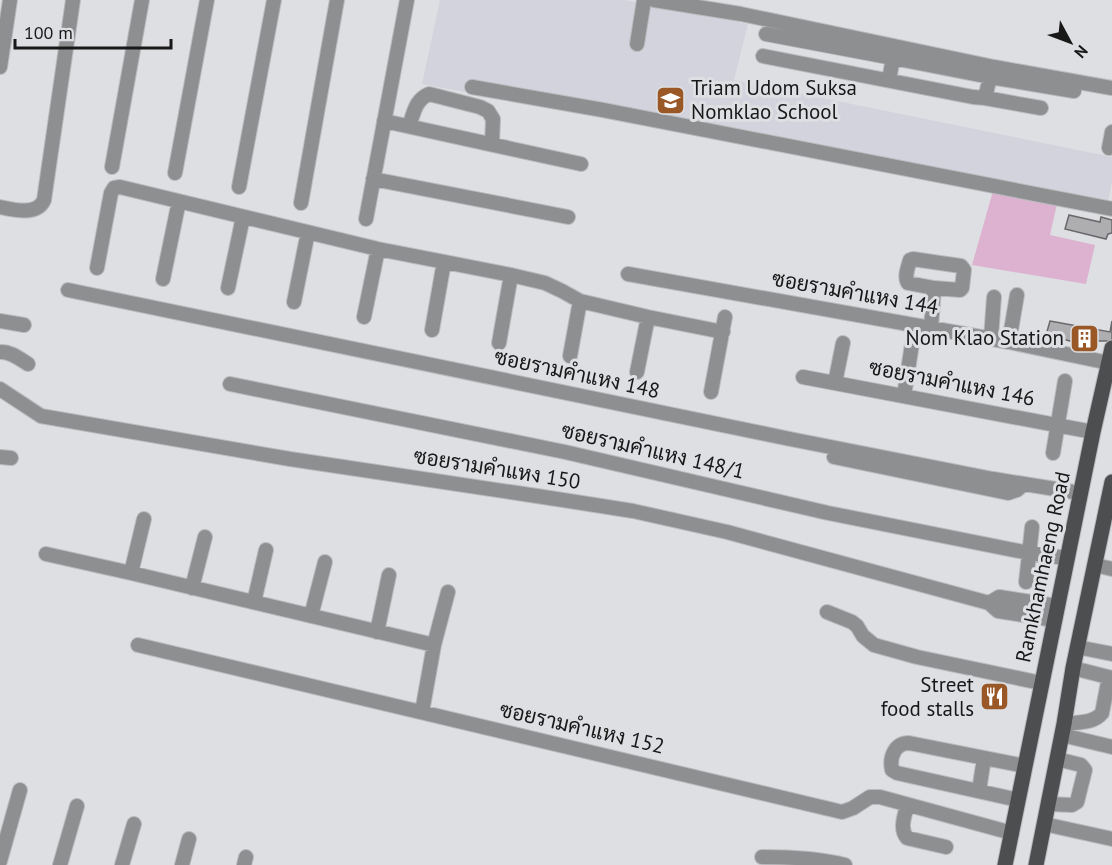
<svg xmlns="http://www.w3.org/2000/svg" width="1112" height="865" font-family="'PT Sans',Sarabun,sans-serif">
	<style>
		.built { fill: #d3d3de }
		.green { fill: #dcb2d0 }
		.building { fill: #aeadb0; stroke: #6a686b; stroke-width: 1.5 }
		.lines { fill: none; stroke-linecap: round; stroke-linejoin: round }
		.minor-casing { stroke: #babbbe; stroke-width: 16 }
		.major-casing { stroke: #babbbe; stroke-width: 17 }
		.minor { stroke: #8e8f90; stroke-width: 14 }
		.major { stroke: #4d4e50; stroke-width: 15 }
		.labels { text-anchor: middle; stroke-width: 6; stroke-linejoin: round; paint-order: stroke }
		.poi-label { font-size: 21px; fill: #181819; stroke: #dedfe2; text-anchor: end }
		.street-label { font-size: 21px; fill: #181819; stroke: #dedfe2 }
	</style>
	<rect width="100%" height="100%" fill="#dedfe2"/>
	<path class="built" d="M440,0h184l124,24 -14,56 378,77v24l-6,32 -684,-129z"/>
	<path class="green" d="M993,191l64,13 -7,31 45,10 -9,39 -114,-19z"/>
	<path class="building" d="M1069,215l31,7 1,-5 11,3v13l-4,1 -2,5 -41,-10z
		M1050,321l60,11 2,-11v31l-6,-1 2,-10h-21l-1,4 -40,-10z"/>
	<g class="lines">
		<defs>
			<path id="minor" d="M654,0l87,14 253,53 118,21
				M766,34l127,24
				M637,44l7,-44
				M763,56l210,41 12,1 5,-21
				M0,67l10,-67
				M889,80l4,-22 97,19 84,14
				M472,87l131,23 509,99
				M985,98l56,10
				M384,121l197,43
				M409,126c5,-13 6,-26 20,-32l51,13 8,4 5,8 -1,25
				M1109,148l3,-16
				M112,167l30,-167
				M175,173l32,-173
				M373,179l195,38
				M239,187l35,-187
				M301,203l36,-203
				M0,207c14,3 37,9 44,-7l29,-200
				M366,219l41,-219
				M913,259l48,7 3,4 -2,18 -2,2 -26,-2 -26,-5c-4,-6 0,-16 2,-23z
				M97,268l14,-75 3,-5 6,-1 258,62 133,26 34,8 17,8 18,10 68,16 75,15
				M628,274l381,68 100,21
				M163,279l16,-78
				M228,288l15,-71
				M68,290l722,149 203,40 87,14
				M294,302l14,-70
				M364,317l14,-68
				M0,321l24,4
				M931,328l3,-40
				M432,330l12,-68
				M991,338l3,-41
				M1009,342l8,-47
				M499,343l12,-68
				M0,352c10,-1 20,7 28,12
				M570,356l10,-55
				M637,372l11,-55
				M803,377l290,55
				M835,383l8,-40
				M230,384l335,68 263,61 201,40 37,5
				M0,389l41,27 249,43 260,39 83,13 94,21 262,71
				M711,392l14,-75
				M904,396l8,-52
				M1053,453l12,-72
				M0,457l11,1
				M834,457l174,36 9,-3 7,-6
				M46,554l85,19 303,72
				M1095,565l17,4
				M131,573l13,-54
				M1026,582l6,-55
				M192,588l13,-51
				M254,602l12,-52
				M827,612l25,10 5,4 6,10 11,9 43,12 124,26
				M311,616l14,-54
				M1054,620l-56,-9 -9,-8 10,-6 58,9
				M377,632l12,-57
				M138,645l704,167 11,-4 17,-11h10l132,36
				M1077,647l35,7
				M1073,668l39,10
				M422,712l12,-67 14,-53
				M1064,724c13,-2 29,0 38,-11l7,-36
				M1062,735l50,12
				M979,791l5,-33
				M1018,800l-121,-27 -5,-3c-3,-13 3,-27 17,-27l116,23
				M1048,804l24,1 5,-3 8,-32 -4,-5 -24,-6
				M907,805c-2,11 -8,23 0,33l39,9
				M1044,824l68,15
				M762,857c28,0 56,1 83,8
				M0,861l20,-71
				M60,865l17,-59
				M122,865l12,-41
				M182,865l7,-26
				M244,865l2,-8"/>
			<path id="major" d="M1005,865l88,-433 19,-84
				M1036,865l28,-141 9,-56 39,-186"/>
		</defs>
		<use href="#minor" class="minor-casing"/>
		<use href="#major" class="major-casing"/>
		<use href="#minor" class="minor"/>
		<use href="#major" class="major"/>
	</g>
	<defs>
		<symbol id="school-square" viewBox="-11 -11 22 22"><rect x="-9" y="-9" width="18" height="18" rx="4" fill="#9a5827" stroke="#dedfe2"/><path d="M0-5L7-2L0 1L-7-2ZM-4 1L0 2.5L4 1V4Q0 6-4 4Z" fill="#fff"/></symbol>
		<symbol id="building-square" viewBox="-11 -11 22 22"><rect x="-9" y="-9" width="18" height="18" rx="4" fill="#9a5827" stroke="#dedfe2"/><path d="M-4-6H4V6H1V3H-1V6H-4ZM-2.5-4.3h1.7v1.8h-1.7ZM.8-4.3h1.7v1.8H.8ZM-2.5-1h1.7V.8h-1.7ZM.8-1h1.7V.8H.8Z" fill="#fff"/></symbol>
		<symbol id="restaurant-square" viewBox="-11 -11 22 22"><rect x="-9" y="-9" width="18" height="18" rx="4" fill="#9a5827" stroke="#dedfe2"/><path d="M-5-6h1v4h1v-4h1v4h1v-4h1v5L-1.5 .5V6h-2V.5L-5-1ZM5-6V6H3V1.5H1.5Q1.5-4 5-6Z" fill="#fff"/></symbol>
	</defs>
	<g fill-rule="evenodd">
		<use href="#school-square" x="654" y="84" width="33" height="33"/>
		<use href="#building-square" x="1068" y="322" width="33" height="33"/>
		<use href="#restaurant-square" x="978" y="680" width="33" height="33"/>
	</g>
	<g class="labels">
		<g class="poi-label">
			<text x="691" y="95" text-anchor="start">Triam Udom Suksa<tspan x="691" dy="24">Nomklao School</tspan></text>
			<text x="1064" y="345">Nom Klao Station</text>
			<text x="974" y="692">Street<tspan x="974" dy="24">food stalls</tspan></text>
		</g>
		<g class="street-label">
			<text transform="translate(855 293) rotate(10)" y="7">ซอยรามคำแหง 144</text>
			<text transform="translate(577 374) rotate(12)" y="7">ซอยรามคำแหง 148</text>
			<text transform="translate(952 383) rotate(11)" y="7">ซอยรามคำแหง 146</text>
			<text transform="translate(653 451) rotate(13)" y="7">ซอยรามคำแหง 148/1</text>
			<text transform="translate(497 469) rotate(9)" y="7">ซอยรามคำแหง 150</text>
			<text transform="translate(1043 567) rotate(-78)" y="7">Ramkhamhaeng Road</text>
			<text transform="translate(582 728) rotate(13)" y="7">ซอยรามคำแหง 152</text>
		</g>
	</g>
	<g transform="translate(1070 42) rotate(131)" stroke="#dedfe2" stroke-width="4.5" paint-order="stroke">
	<path d="M0-4.5L10 22L0 15L-10 22Z" fill="#181819"/>
	<text y="-9" font-size="16" font-weight="bold" text-anchor="middle" fill="#181819">N</text>
	</g>
	<path d="M15 39v9h156v-9" fill="none" stroke="#181819" stroke-width="3"/>
	<text x="24" y="39" font-size="18" fill="#181819" stroke="#dedfe2" stroke-width="4.5" paint-order="stroke">100 m</text>
</svg>
